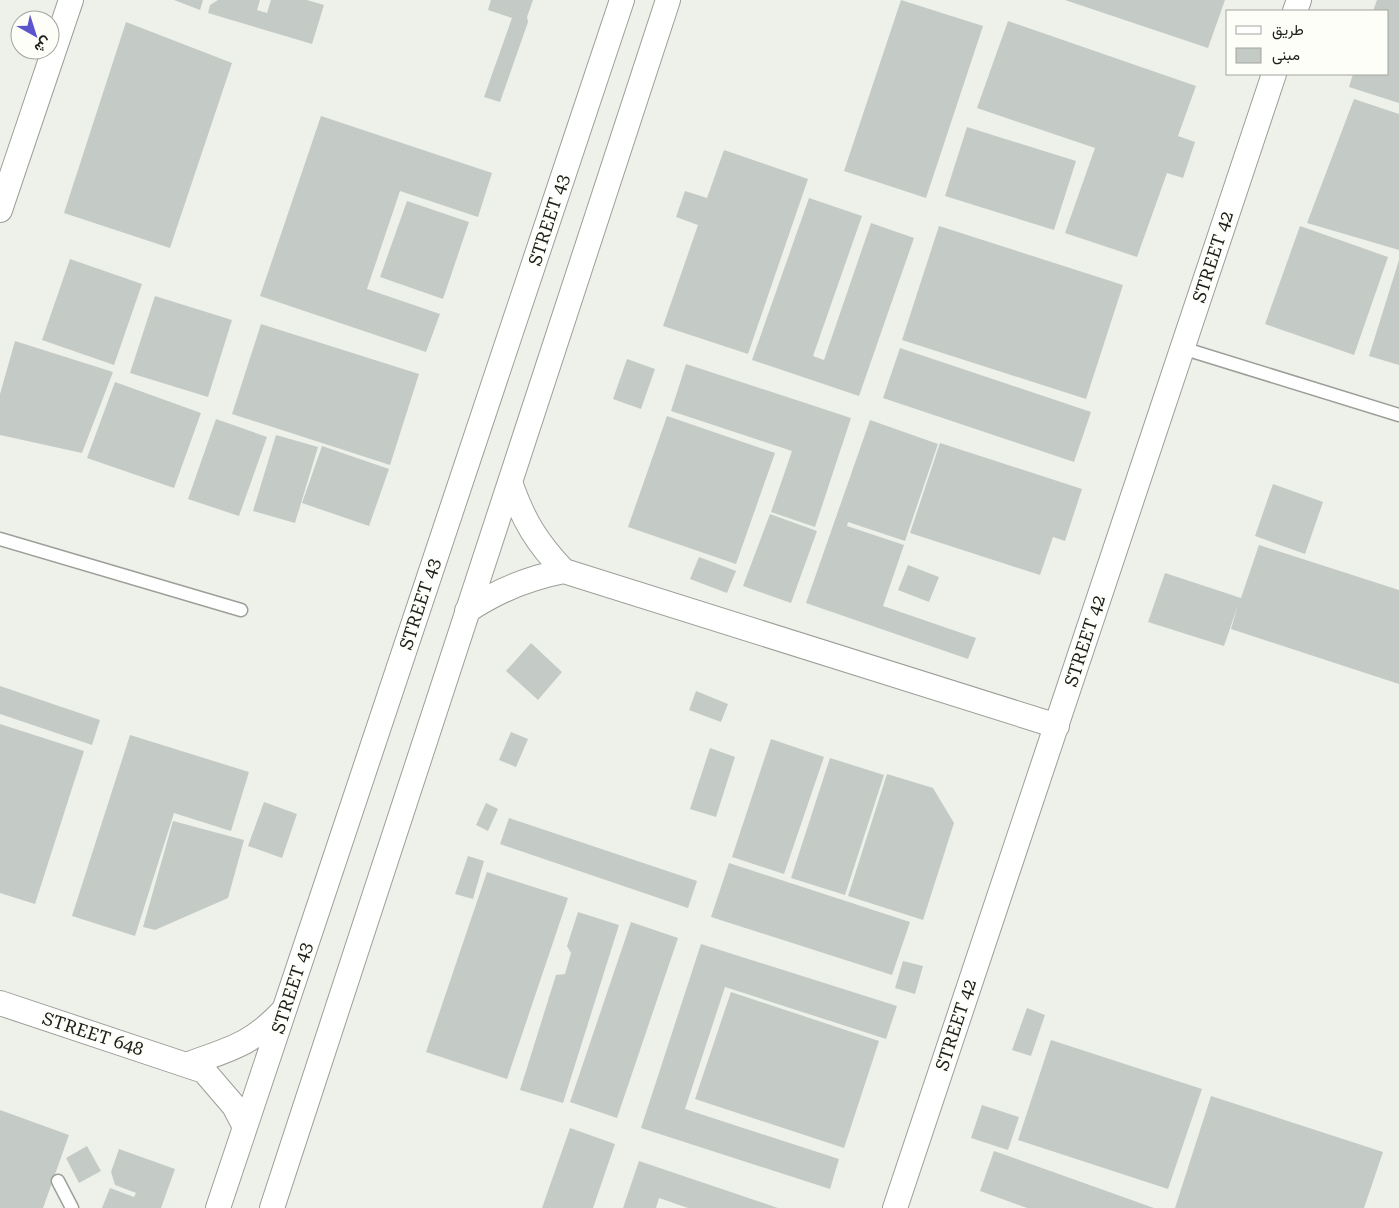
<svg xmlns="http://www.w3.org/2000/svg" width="1399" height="1208" font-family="'Roboto Serif',Vazirmatn,serif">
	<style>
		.building { fill: #c4cac5 }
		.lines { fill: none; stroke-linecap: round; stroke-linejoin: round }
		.lane-casing { stroke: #9c9f98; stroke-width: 15 }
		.street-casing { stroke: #9c9f98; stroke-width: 26 }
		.lane { stroke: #fff; stroke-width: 12 }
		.street { stroke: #fff; stroke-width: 24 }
		.labels { text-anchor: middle; stroke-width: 4; stroke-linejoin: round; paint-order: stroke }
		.street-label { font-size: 18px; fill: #1d1e1b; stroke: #fcfef7 }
	</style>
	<rect width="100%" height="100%" fill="#eef1ea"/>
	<path class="building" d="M174,0h29l-3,10z
		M218,0h42l-3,10 10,3 4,-13h36l17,5 -12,39 -104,-31 2,-8z
		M491,0h42l-6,17 1,5 -28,80 -16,-5 28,-79 -24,-8z
		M901,0l82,26 -57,172 -82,-27z
		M1065,0h160l-17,48z
		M1377,0h22v103l-50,-16 4,-13h35v-63h-15z
		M1008,21l188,65 -18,50 17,6 -12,36 -16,-5 -30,84 -72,-24 30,-85 -118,-40z
		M126,22l106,41 -62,185 -106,-35z
		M1354,99l45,15v136l-92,-27z
		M321,116l171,57 -14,44 -78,-26 -33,98 73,25 -14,38 -166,-56z
		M967,127l109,34 -22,69 -109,-34z
		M724,150l84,29 -60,175 -85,-28 35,-101 -22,-8 9,-26 22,7z
		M809,198l53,18 -49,140 11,4 47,-137 43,15 -55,158 -107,-36z
		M407,201l62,21 -26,77 -63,-22z
		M939,226l184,59 -37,114 -184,-59z
		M1300,226l88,31 -34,98 -89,-31z
		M70,259l72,25 -28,81 -72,-25z
		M1399,260v105l-30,-9z
		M155,296l77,24 -24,77 -78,-24z
		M261,324l158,50 -29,91 -158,-51z
		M15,341l98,31 -31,81 -82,-18v-41z
		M900,348l191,64 -17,50 -191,-64z
		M627,359l28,10 -14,40 -28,-10z
		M686,364l165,54 -36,109 -44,-15 21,-61 -121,-40z
		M115,382l86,31 -27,75 -87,-30z
		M667,416l108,37 -39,111 -108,-37z
		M216,419l51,18 -28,79 -51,-17z
		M870,420l68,24 -33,97 -57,-19 -1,4 57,19 -21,61 93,32 -8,21 -162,-56z
		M276,435l42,12 -23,76 -42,-12z
		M940,443l142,46 -17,52 -12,-4 -13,38 -130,-42z
		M322,446l67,23 -20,57 -67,-23z
		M1273,484l50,18 -18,52 -50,-18z
		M770,514l47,17 -26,72 -48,-17z
		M1259,545l140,45v94l-168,-55 7,-24 -14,41 -76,-24 17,-49 76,25z
		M699,557l37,14 -9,22 -37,-14z
		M908,565l31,12 -10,25 -31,-12z
		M531,643l31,29 -24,28 -32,-29z
		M0,686l100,34 -8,25 -92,-31z
		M696,691l32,13 -7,18 -32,-12z
		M0,724l84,27 -49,153 -35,-11z
		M511,732l17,7 -12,28 -17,-7z
		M130,735l119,37 -18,59 -57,-18 -39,123 -63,-20z
		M771,739l53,18 -40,117 -52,-17z
		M710,748l25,9 -19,60 -26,-8z
		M830,758l54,17 -39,120 -54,-17z
		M887,774l46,14 21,35 -31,97 -75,-24z
		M264,802l33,12 -15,44 -34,-12z
		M486,803l12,6 -10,22 -12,-6z
		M509,818l188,63 -9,27 -188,-64z
		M173,821l71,19 -16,58 -73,32 -12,-3z
		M468,856l16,5 -11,38 -18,-5z
		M729,863l181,59 -18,53 -181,-58z
		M487,872l81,26 -61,181 -81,-27z
		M578,912l41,13 -56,178 -43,-13 36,-115 9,-1 6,-21 -4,-7z
		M631,922l47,16 -61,180 -47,-16z
		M701,944l196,62 -11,33 -161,-52 -40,122 154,50 -9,30 -189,-61z
		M903,961l20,5 -8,28 -20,-6z
		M731,992l148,49 -35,107 -149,-49z
		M1027,1008l18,7 -14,41 -19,-6z
		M1051,1040l151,49 -34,100 -150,-49z
		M1211,1096l172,56 -19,56h-189z
		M982,1105l37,12 -11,33 -37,-12z
		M0,1110l69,25 -26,73h-43z
		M570,1128l45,16 -22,64h-51z
		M87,1146l14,25 -22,12 -13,-25z
		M119,1149l56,20 -14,39h-59l8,-20 24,9 2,-4 -21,-8 -4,-13z
		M994,1151l160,57h-127l-47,-17z
		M639,1161l139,47h-90l-29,-10 -3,10h-33z"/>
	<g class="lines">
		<defs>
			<path id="lane" d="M1182,348l217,67
				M0,539l241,71
				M58,1181l14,27"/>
			<path id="street" d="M1295,11l4,-11
				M0,210l71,-210
				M510,482c13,38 27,61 54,89l493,155
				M467,611c31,-21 61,-33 97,-40
				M0,1003l204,68 30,35 11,21
				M186,1065c43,-16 64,-19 97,-54
				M218,1208l404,-1208
				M272,1208l396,-1208
				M895,1208l379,-1134"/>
		</defs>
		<use href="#lane" class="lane-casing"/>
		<use href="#street" class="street-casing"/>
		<use href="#lane" class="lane"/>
		<use href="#street" class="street"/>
	</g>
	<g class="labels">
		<g class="street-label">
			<text transform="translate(549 220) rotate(-72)" y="6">STREET 43</text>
			<text transform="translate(1213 257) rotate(-72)" y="6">STREET 42</text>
			<text transform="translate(420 604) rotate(-72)" y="6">STREET 43</text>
			<text transform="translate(1085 641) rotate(-72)" y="6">STREET 42</text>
			<text transform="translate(292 988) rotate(-72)" y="6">STREET 43</text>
			<text transform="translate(956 1025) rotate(-72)" y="6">STREET 42</text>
			<text transform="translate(93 1034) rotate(18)" y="6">STREET 648</text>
		</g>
	</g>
	<rect x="1226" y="10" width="162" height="65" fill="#fcfef7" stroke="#a3a49f"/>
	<rect x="1236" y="26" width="25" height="8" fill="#ffffff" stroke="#a3a49f"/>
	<text x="1272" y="35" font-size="15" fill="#1d1e1b">طريق</text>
	<rect x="1236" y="48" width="25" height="15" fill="#c4cac5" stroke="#a3a49f"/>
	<text x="1272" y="60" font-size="15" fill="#1d1e1b">مبنى</text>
	<g transform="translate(35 35) rotate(141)"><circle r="24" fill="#fcfef7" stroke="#a3a49f"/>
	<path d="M0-4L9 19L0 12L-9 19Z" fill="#5b55cd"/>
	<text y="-8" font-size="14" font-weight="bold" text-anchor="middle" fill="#1d1e1b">ش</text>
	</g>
</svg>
